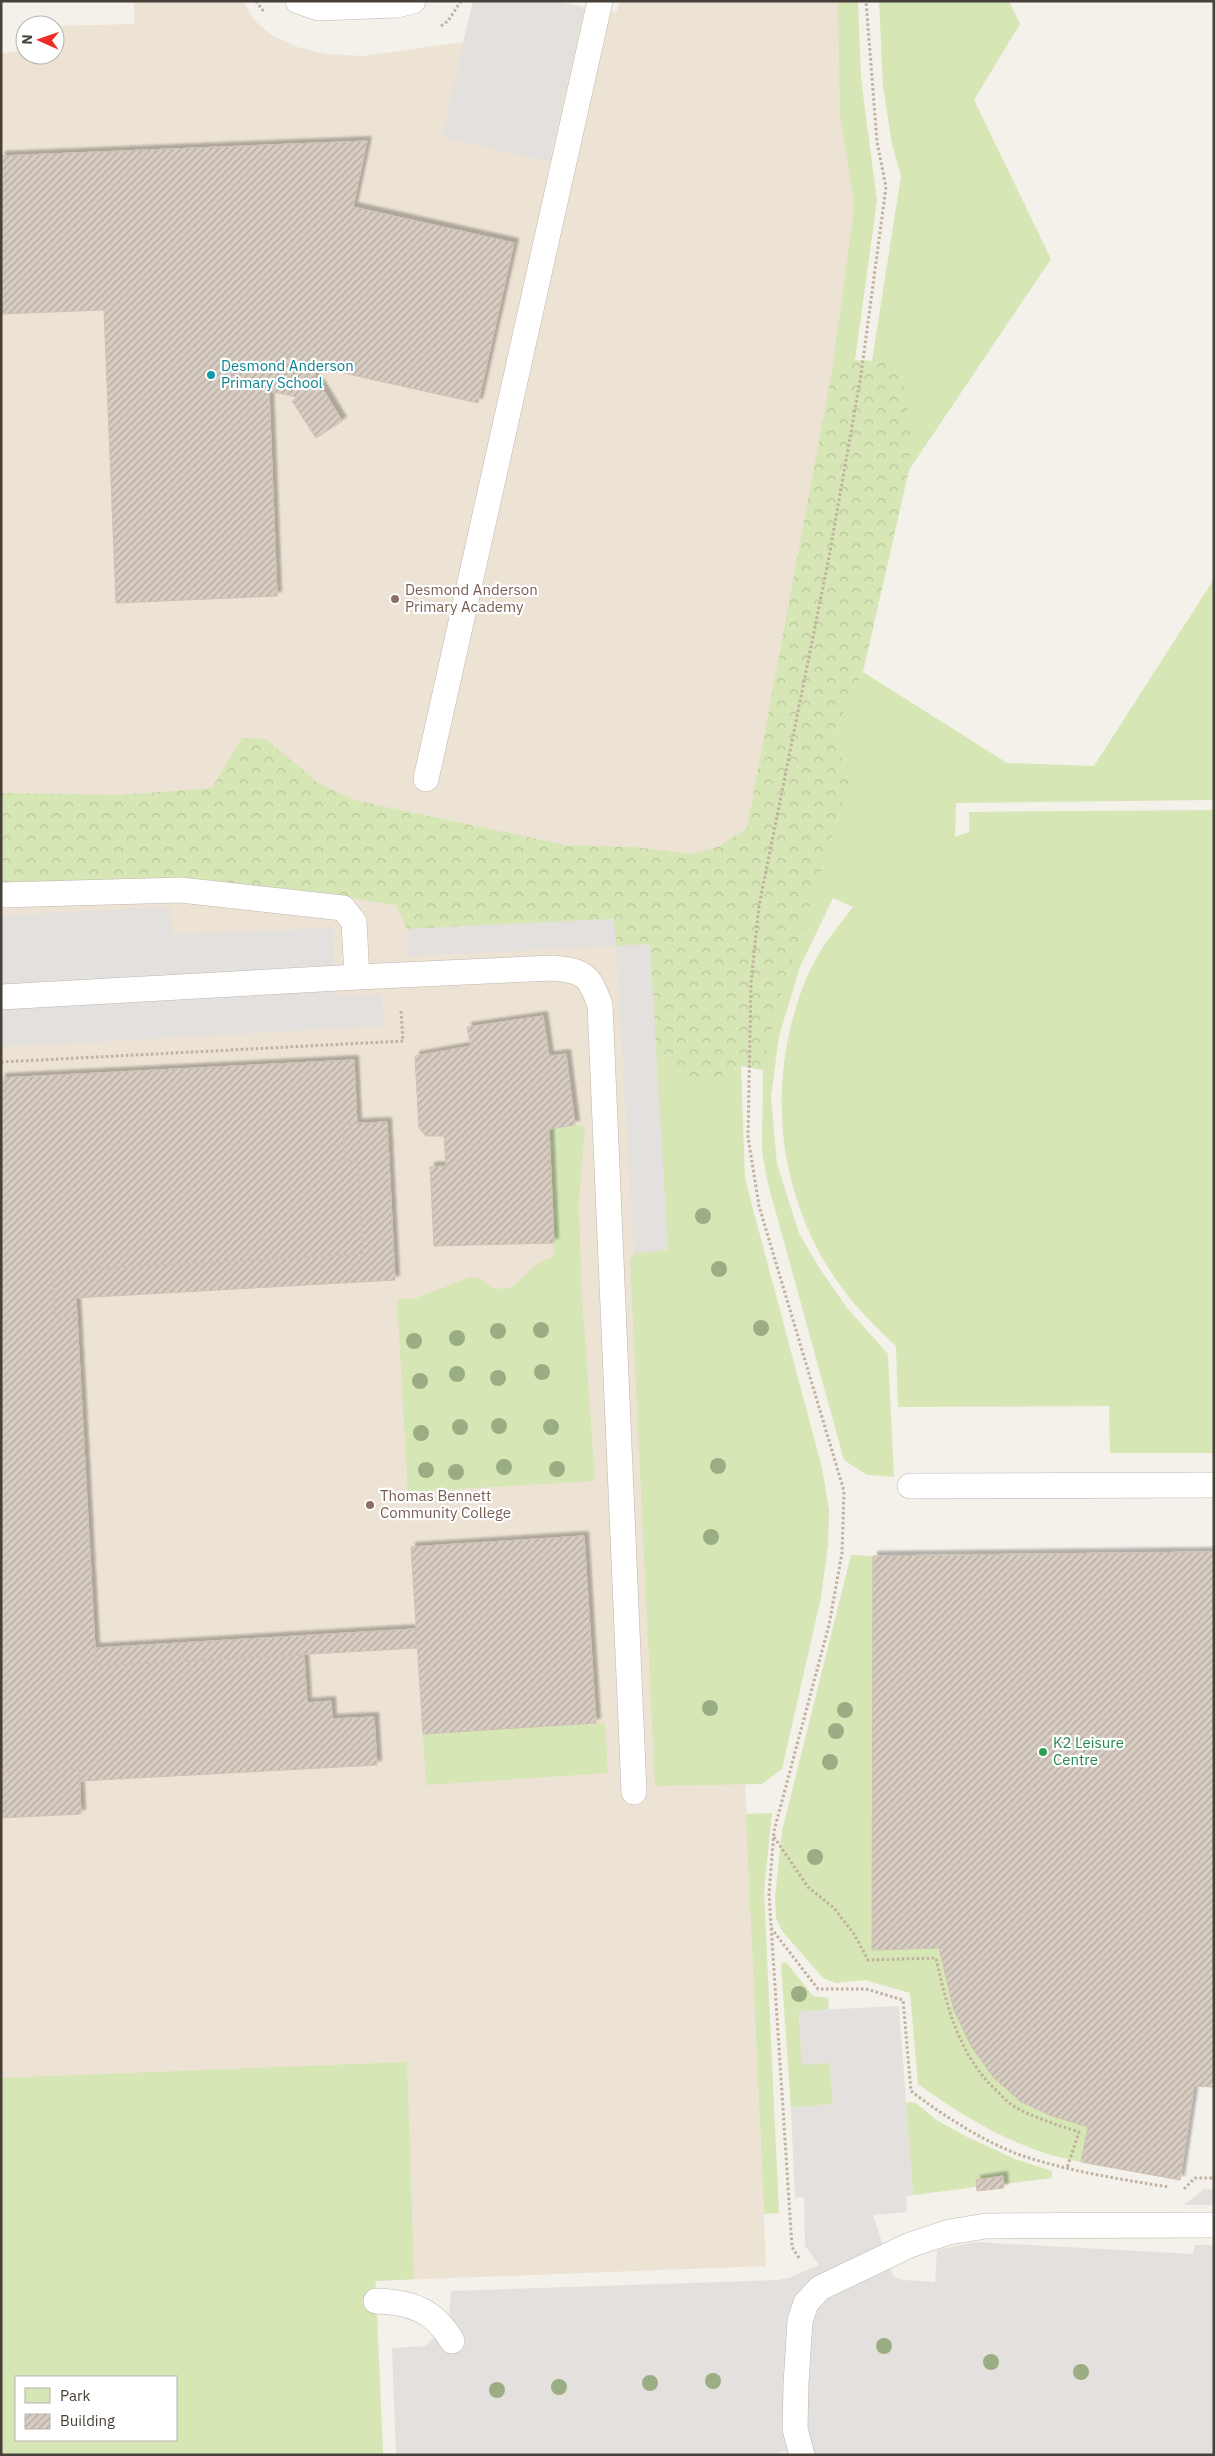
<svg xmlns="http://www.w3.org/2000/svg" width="1215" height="2456" font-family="'IBM Plex Sans',sans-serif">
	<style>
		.education { fill: #ece3d4; fill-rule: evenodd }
		.green { fill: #d6e6b5; fill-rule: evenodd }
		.forest { fill: url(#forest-crowns) }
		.parking { fill: #e3e0de }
		.building { fill: url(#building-hatch); stroke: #d0c1b3; filter: url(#shadow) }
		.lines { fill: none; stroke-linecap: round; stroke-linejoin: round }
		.lane-casing { stroke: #bfb6ad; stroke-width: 26 }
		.path { stroke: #c0b09e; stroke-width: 3; stroke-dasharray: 2.5 2.5; stroke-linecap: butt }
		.lane { stroke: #fff; stroke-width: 25 }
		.tree { fill: #9bad83 }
		.culture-dot { fill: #0f9aa8; stroke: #fff; stroke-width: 2 }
		.education-dot { fill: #8d6e63; stroke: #fff; stroke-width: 2 }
		.leisure-dot { fill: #2e9e5b; stroke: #fff; stroke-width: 2 }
		.labels { text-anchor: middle; stroke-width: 4.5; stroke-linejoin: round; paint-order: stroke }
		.culture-label { font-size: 15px; fill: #0d838f; stroke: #fff; text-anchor: start }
		.education-label { font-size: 15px; fill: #785e54; stroke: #fff; text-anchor: start }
		.leisure-label { font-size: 15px; fill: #27864d; stroke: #fff; text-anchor: start }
	</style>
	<defs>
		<pattern id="forest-crowns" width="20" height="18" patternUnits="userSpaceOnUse" patternTransform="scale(1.25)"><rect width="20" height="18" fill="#d6e6b5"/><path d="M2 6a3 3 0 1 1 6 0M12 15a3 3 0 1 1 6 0" fill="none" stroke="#b9c69c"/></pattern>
		<pattern id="building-hatch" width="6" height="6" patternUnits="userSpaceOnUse" patternTransform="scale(1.25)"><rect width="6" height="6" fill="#d8cdc3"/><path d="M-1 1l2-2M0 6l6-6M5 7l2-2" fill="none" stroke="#b1a89f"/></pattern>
		<filter id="shadow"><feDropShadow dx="4.5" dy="-4.5" stdDeviation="1" flood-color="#0004"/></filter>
	</defs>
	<rect width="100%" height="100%" fill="#f4f0ea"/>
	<path class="education" d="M134,1h109l11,19 16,14 27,13 29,7 38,2 99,-14 10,-41h81l62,12 4,-12h226l18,200 -132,709 11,821 23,535 -390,15 7,174h-382v-2402l24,-2v4h30v-29l79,-2zM16,2377h160v63h-160z"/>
	<path class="green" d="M838,1h20l3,78 16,121 -22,160 -23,11 21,-153v-21l-13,-83z
		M879,1h130l11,23 -46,76 77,159 -142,211 2,-30 -39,-79 29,-185 -9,-32 -9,-58z
		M1214,579v221l-258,3 -1,34 14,-5v-20l245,-2v643h-104l-1,-47 -211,1 -2,-61c-19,-18 -38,-36 -54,-58 -51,-69 -71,-159 -55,-244 6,-30 14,-58 29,-85 10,-19 25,-36 37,-52l-20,-9 -33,69 -21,69 -8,61 6,67 22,69 19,33 29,42 41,46 6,123 -27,-2 -23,-15 -77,-280 -5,-30 1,-80 10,-47 76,-240 -14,-54 28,-57 144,91 87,3z
		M656,1052l27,22 50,-3 8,-5 4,113 77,289 7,42 -1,35 -7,52 -39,172 -20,15 -107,2 -25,-527 4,-6 34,-3z
		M575,1125l10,1 -6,75 2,81 14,199 -187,11 -11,-193h17l56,-22 10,2 14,10 17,-1 26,-24 17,-8 -5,-127z
		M851,1555l22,1 -1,393 67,-1c12,51 23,101 64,137 6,6 13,14 20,18 21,11 43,17 65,24l-7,35c-61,-11 -113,-42 -163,-78l-8,-91 -45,-13 -29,3 -13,-5 -41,-47 -6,-13 -1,-21 7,-66z
		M605,1723l3,50 -182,12 -3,-51z
		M772,1813l-8,78 15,322 -15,1 -18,-400z
		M786,1962l27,34 15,2 1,11 -30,3 3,52 27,-2 4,42 -42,4 -10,-144z
		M407,2062l7,217 -39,2 8,174h-382v-377zM16,2377h160v63h-160z
		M911,2102l6,2 18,15 32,18 48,22 37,12v7l-48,6 -2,-8 -26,4v7l-63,8 -7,-92z"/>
	<path class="forest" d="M848,360l36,1 20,21 7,58 -2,30 -46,202 -28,57 14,54 -76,240 -10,47 -22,-4 -19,10 -22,3 -17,-5 -27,-22 -6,-107 -34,1 -2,-27 -207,10 -11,-24 -77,-12 -318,-8v-92l118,2 93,-7 30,-50 24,1 52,44 36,17 211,45 69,2 59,7 27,-8 27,-18 85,-457z"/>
	<path class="parking" d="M473,1h81l30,7 -35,154 -107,-25z
		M170,906l2,28 161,-6 2,68 46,-2 3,32 -383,21v-131z
		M614,919l2,27 34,-2 18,306 -34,3 -18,-307 -208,10 -1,-27z
		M899,2006l14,189 -7,1 1,16 -34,3 20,61 10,4 32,2 2,-32 37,-8 219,12 2,-9h19v210h-427l-1,-4 -6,1v3h-384l-4,-107 34,-2 23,-26 2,-29 325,-11 13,-2 30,-13 -14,-19 -1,-49 -9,1 -4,-90 42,-4 -4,-41 -27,2 -3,-54z
		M1204,2189h10v16h-30z"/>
	<path class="building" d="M367,141l-14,66 161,36 -36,160 -161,-36 -5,20 7,-4 23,38 -26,17 -24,-37 5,-4 -28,-6 8,205 -161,7 -12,-293 -103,4v-158z
		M543,1016l6,40 17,-2 9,71 -26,4 5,114 -120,3 -4,-79 16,-1 -2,-30h-18l-7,-8 -4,-72 56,-10 -4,-19z
		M354,1060l3,64h-14l2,37h13l5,93 -311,17 3,47 22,-1 19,349 208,-11 3,48 24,-2 1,18 42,-2 3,48 -297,16 -1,-12 -78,3v-694z
		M387,1122l8,158 -319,18 1,19 -22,1 -3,-47 311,-17 -5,-93h-13l-2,-37z
		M584,1536l12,187 -173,11 -12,-187z
		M1214,1552v535l-20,-1 -14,94 -99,-18 7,-35 -36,-11 -31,-14 -28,-25 -22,-31 -17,-36 -15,-62 -67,2 1,-394z
		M415,1629l2,19 -321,18 -1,-18z
		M79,1769l2,45 -80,4v-46z
		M1003,2176l1,12 -27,3 -1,-11z"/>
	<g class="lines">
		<defs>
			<path id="lane" d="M298,1l20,7 79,-3 16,-4
				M426,779l174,-778
				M1,895l180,-5 162,18 11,14 3,55 -356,20
				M357,977l196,-9c32,3 36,7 47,37l34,787
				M910,1486l304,-1
				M376,2301c35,1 58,9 76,40
				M802,2455l-7,-26 1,-45 4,-63 6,-18 14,-15 90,-43 39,-13 37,-6 228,-1"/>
		</defs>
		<use href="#lane" class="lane-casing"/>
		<path class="path" d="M256,1l8,11
			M441,26l7,-5 13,-20
			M1,1062l402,-21 -2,-30
			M774,1837l34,50 26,21 20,26 14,26 68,-2c11,50 23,98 62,134 5,5 10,11 17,15 20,11 42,18 64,25l-12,36
			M771,1928l47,61h48l37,11 8,91c30,23 73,51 109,64 48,16 98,24 149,32
			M1184,2189l11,-11h19
			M799,2258l-7,-11 -23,-353 5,-63 55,-206 13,-72 2,-62 -85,-285 -11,-69 3,-154 8,-77 70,-349 32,-182 25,-188 -9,-45 -11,-141"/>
		<use href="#lane" class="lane"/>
	</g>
	<g class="tree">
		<circle cx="703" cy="1216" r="8"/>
		<circle cx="719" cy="1269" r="8"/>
		<circle cx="761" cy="1328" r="8"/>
		<circle cx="541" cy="1330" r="8"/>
		<circle cx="498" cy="1331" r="8"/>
		<circle cx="457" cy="1338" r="8"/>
		<circle cx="414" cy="1341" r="8"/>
		<circle cx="542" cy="1372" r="8"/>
		<circle cx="457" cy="1374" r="8"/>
		<circle cx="498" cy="1378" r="8"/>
		<circle cx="420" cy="1381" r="8"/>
		<circle cx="499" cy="1426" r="8"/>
		<circle cx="460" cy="1427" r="8"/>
		<circle cx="551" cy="1427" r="8"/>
		<circle cx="421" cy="1433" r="8"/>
		<circle cx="718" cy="1466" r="8"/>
		<circle cx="504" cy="1467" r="8"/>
		<circle cx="557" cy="1469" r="8"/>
		<circle cx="426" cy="1470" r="8"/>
		<circle cx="456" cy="1472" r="8"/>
		<circle cx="711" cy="1537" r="8"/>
		<circle cx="710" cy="1708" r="8"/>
		<circle cx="845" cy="1710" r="8"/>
		<circle cx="836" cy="1731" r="8"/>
		<circle cx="830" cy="1762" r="8"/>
		<circle cx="815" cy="1857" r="8"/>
		<circle cx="799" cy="1994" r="8"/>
		<circle cx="884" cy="2346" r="8"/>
		<circle cx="991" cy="2362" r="8"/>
		<circle cx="1081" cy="2372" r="8"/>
		<circle cx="713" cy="2381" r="8"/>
		<circle cx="650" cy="2383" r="8"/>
		<circle cx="559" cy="2387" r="8"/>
		<circle cx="497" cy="2390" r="8"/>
	</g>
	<circle class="culture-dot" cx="211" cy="375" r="5"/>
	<g class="education-dot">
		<circle cx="395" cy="599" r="5"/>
		<circle cx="370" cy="1505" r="5"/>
	</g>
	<circle class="leisure-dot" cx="1043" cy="1752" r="5"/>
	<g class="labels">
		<g class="culture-label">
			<text x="221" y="371">Desmond Anderson<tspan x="221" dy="17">Primary School</tspan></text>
		</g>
		<g class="education-label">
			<text x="405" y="595">Desmond Anderson<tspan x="405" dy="17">Primary Academy</tspan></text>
			<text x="380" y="1501">Thomas Bennett<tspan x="380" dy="17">Community College</tspan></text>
		</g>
		<g class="leisure-label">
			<text x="1053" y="1748">K2 Leisure<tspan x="1053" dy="17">Centre</tspan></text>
		</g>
	</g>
	<rect width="1215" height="2456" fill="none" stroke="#474038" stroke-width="5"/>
	<rect x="15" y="2376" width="162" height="65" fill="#ffffff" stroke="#b5b3af"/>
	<rect x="25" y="2388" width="25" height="15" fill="#d6e6b5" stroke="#b5b3af"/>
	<text x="60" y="2401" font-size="15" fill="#474038">Park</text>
	<rect x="25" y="2414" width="25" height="15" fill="url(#building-hatch)" stroke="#b5b3af"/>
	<text x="60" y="2426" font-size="15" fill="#474038">Building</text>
	<g transform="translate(40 40) rotate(272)"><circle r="24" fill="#ffffff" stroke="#b5b3af"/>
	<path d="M0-4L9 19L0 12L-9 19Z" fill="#ef2b26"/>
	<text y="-8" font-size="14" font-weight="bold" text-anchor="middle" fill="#474038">N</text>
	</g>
</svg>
